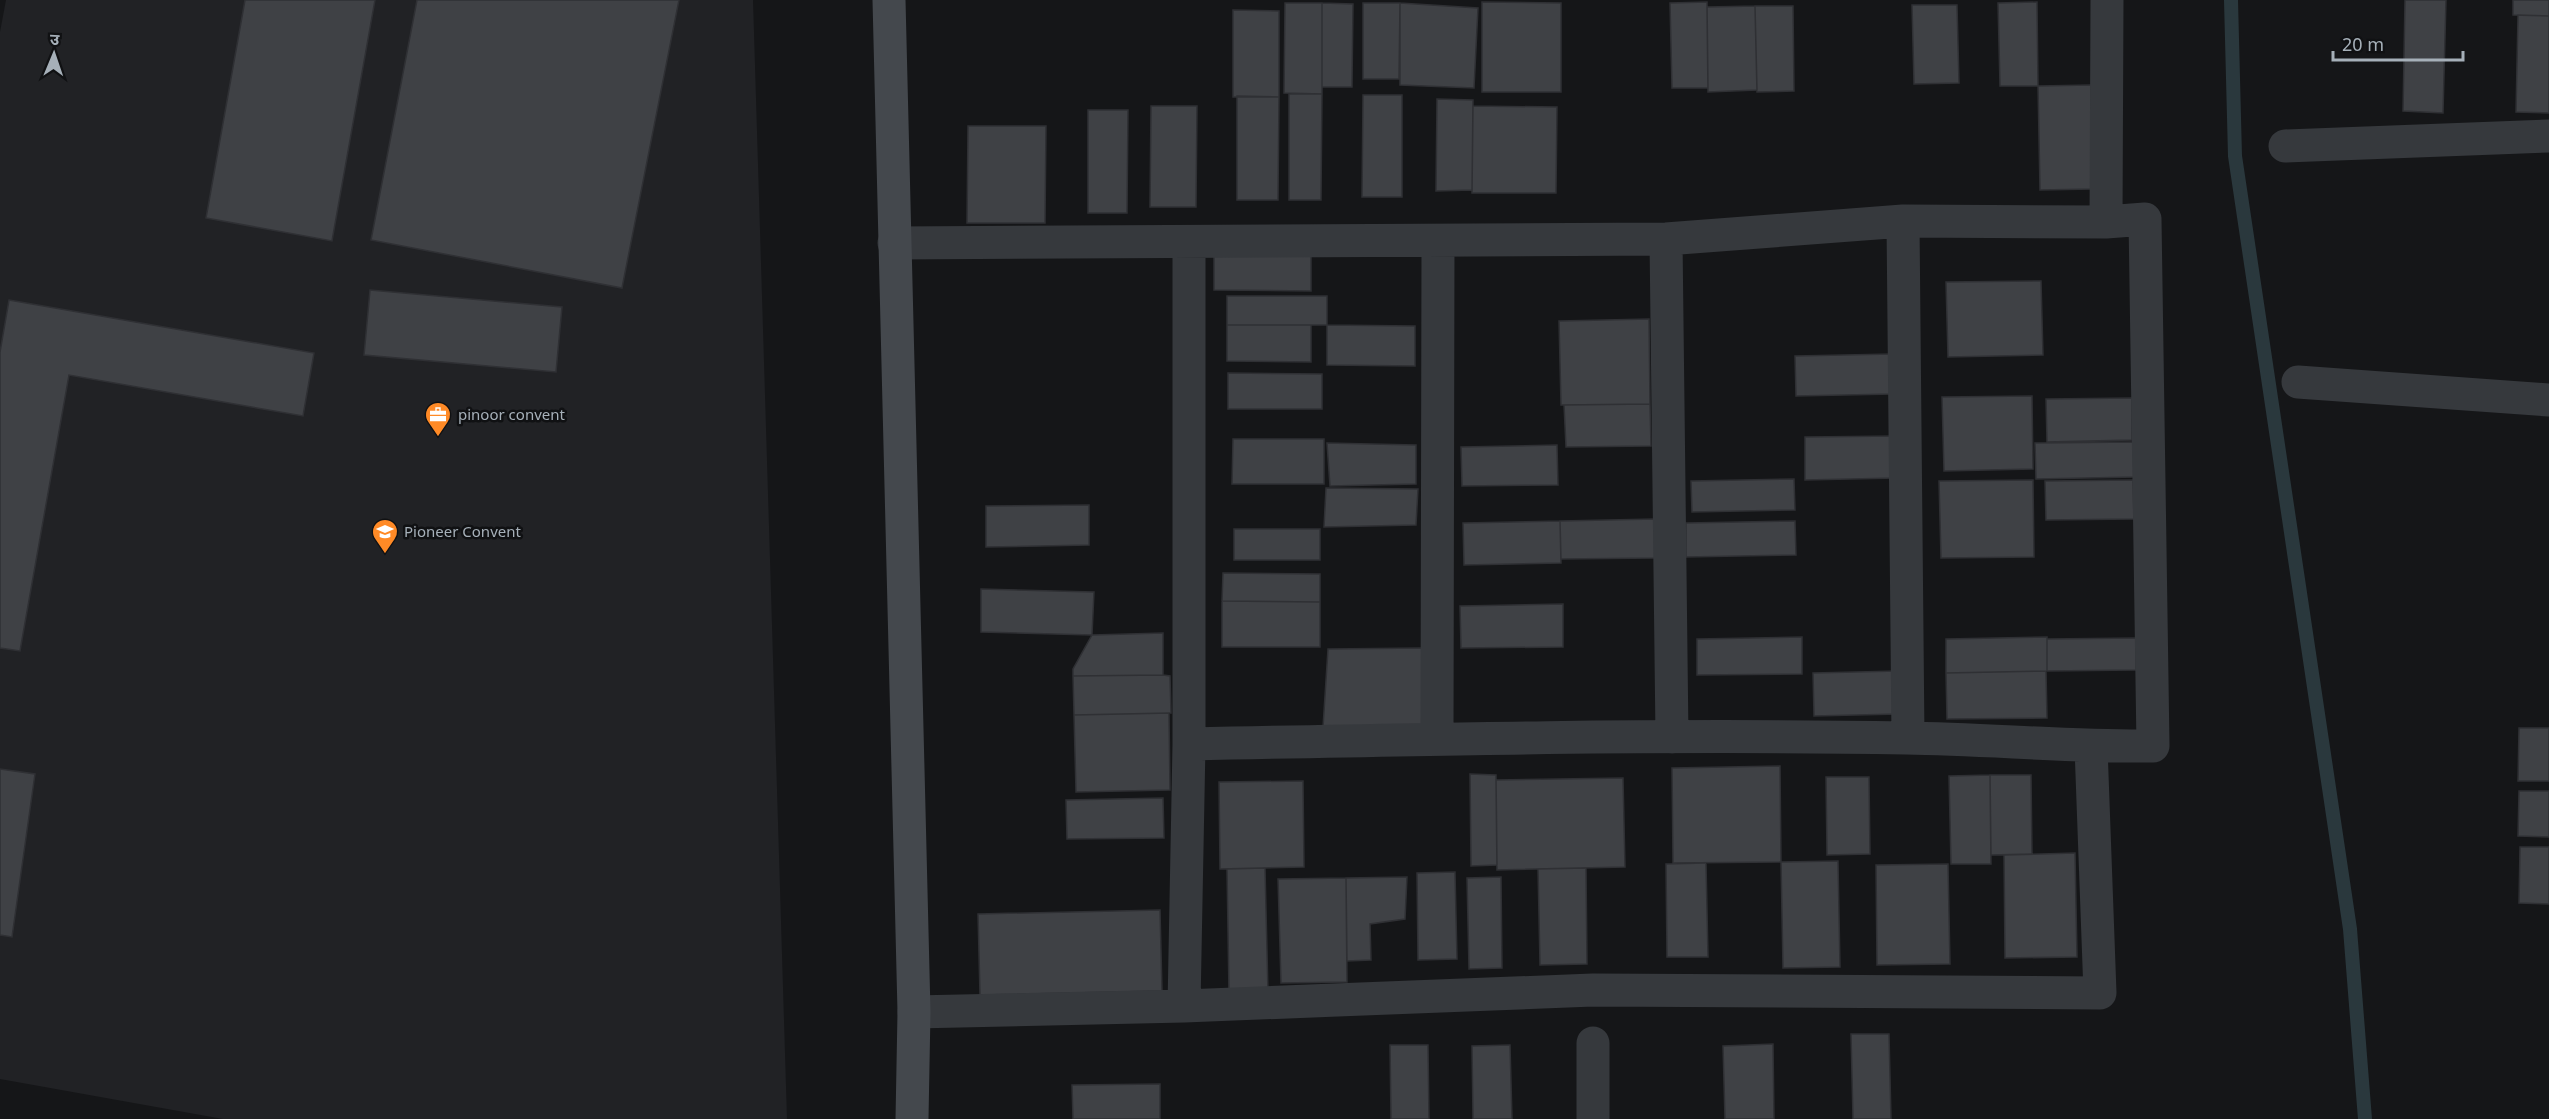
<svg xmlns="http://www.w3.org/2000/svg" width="2549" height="1119" font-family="'Noto Sans','Noto Sans Devanagari',sans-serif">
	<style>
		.built { fill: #212225 }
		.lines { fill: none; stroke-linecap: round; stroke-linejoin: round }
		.stream { stroke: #2a383d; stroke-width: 14 }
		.building { fill: #3f4145; stroke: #2f3034; stroke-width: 1.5 }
		.street { stroke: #36393d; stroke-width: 33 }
		.secondary { stroke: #44484d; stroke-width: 33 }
		.labels { text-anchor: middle; stroke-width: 5; stroke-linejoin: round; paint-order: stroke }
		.poi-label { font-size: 15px; fill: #a6b0b9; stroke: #101113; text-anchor: start }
	</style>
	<rect width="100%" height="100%" fill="#151618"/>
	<path class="built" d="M6,0h747l34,1119h-564l-223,-40v-1047z"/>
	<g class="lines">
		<path class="stream" d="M2231,0l4,156 115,773 15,190"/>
	</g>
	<path class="building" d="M245,0h130l-43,241 -126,-23z
		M417,0h262l-57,288 -251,-48z
		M2405,0h41l-3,113 -40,-2z
		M2513,0h36v16l-36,-1z
		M1482,2l79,1v89h-79z
		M1707,2l1,86h-36l-2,-85z
		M2037,2l1,84h-38l-2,-83z
		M1285,3h37v91l-38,-1z
		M1322,3l31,1 -1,83h-30z
		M1363,3h37l-1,76h-36z
		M1400,3l78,5 -4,80 -74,-3z
		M1912,5h45l2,78 -45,1z
		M1755,6h38l1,85 -37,1z
		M1755,6l2,84 -49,2 -1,-85z
		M1233,10l46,1v86h-46z
		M2518,15l31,1v97l-33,-1z
		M2091,85l2,104 -53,1 -2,-104z
		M1289,94h33l-1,106h-32z
		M1363,95h39v102h-40z
		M1237,96l42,1 -1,103h-41z
		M1437,99l36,1 -1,90 -36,1z
		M1151,106h46l-1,101h-46z
		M1473,106l84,1 -1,86h-84z
		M1088,110h40l-1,103h-39z
		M968,126h78l-1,97h-78z
		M1214,247h97v44l-97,-1z
		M2041,281l2,74 -95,2 -2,-75z
		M370,290l192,17 -6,65 -192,-17z
		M1227,296h100v29h-100z
		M9,300l305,53 -11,63 -234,-41 -49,276 -20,-3v-296z
		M1649,319l1,85 -89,1 -2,-84z
		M1227,325h84v37l-84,-1z
		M1327,325l88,1v40l-88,-1z
		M1892,354l1,40 -97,2 -1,-40z
		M1228,373l94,1v35h-94z
		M2032,396l1,73 -89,2 -2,-74z
		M2132,398v42l-85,2 -1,-43z
		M1650,404l1,42 -85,1 -2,-42z
		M1896,436v42l-91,2v-43z
		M1233,439h91v45h-92z
		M2136,442v35l-100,2 -1,-36z
		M1327,443l89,2v39l-86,2z
		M1557,445l1,40 -96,1 -1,-39z
		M1794,479l1,31 -103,2 -1,-31z
		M2033,480l1,77 -93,1 -2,-77z
		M2133,480l1,39 -88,1 -1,-39z
		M1326,488l92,1 -2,36 -92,2z
		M1089,505v40l-103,2v-41z
		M1655,519l1,39 -95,1 -1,-38z
		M1560,521l1,42 -97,2 -1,-42z
		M1795,521l1,34 -110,2v-34z
		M1234,529h86v31h-86z
		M1223,573l97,1v28l-98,-1z
		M981,589l113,3 -2,43 -111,-3z
		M1222,601l98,1v45h-98z
		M1563,604v43l-102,1 -1,-42z
		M1163,633v42l-90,1v-7l19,-34z
		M1802,637v37l-105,1v-36z
		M2047,637v34l-101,2v-34z
		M2136,638v32l-89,1v-32z
		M1422,648v81l-99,-2 5,-78z
		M1898,671l1,43 -85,2 -1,-43z
		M2046,671l1,47 -100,1 -1,-46z
		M1163,675l7,1 1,37 -97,2 -1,-39z
		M1169,713l1,77 -94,2 -2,-77z
		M2519,728h30v53h-31z
		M1780,766l1,96 -108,1 -1,-95z
		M0,769l35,5 -23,163 -12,-2z
		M1470,774l26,1 1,90 -26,1z
		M1990,775h41l1,79 -41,1z
		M1990,775l1,89h-40l-2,-88z
		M1826,777h43l1,77 -43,1z
		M1623,778l2,89 -128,3 -1,-90z
		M1303,781l1,86 -84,2 -1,-87z
		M2519,791h30v46l-31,-1z
		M1163,798l1,40 -97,1 -1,-39z
		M2520,847h29v57l-30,-1z
		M2075,853l2,104 -72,1 -1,-103z
		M1838,861l2,106 -57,1 -2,-106z
		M1706,863l2,94h-41l-1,-93z
		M1948,864l2,100 -73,1 -1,-100z
		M1265,868l3,125 -39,1 -2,-125z
		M1586,868l1,96 -47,1 -2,-96z
		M1455,872l2,87 -39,1 -1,-87z
		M1407,877l-2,42 -35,5 1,36 -24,1 -1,-83z
		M1501,877l1,91 -33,1 -2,-91z
		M1346,878l1,104 -66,1 -3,-104z
		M1160,910l2,81 -182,4 -2,-81z
		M1851,1034h38l2,85h-38z
		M1773,1044l1,75h-49l-2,-73z
		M1390,1045h38l1,74h-38z
		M1510,1045l2,74h-39l-1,-73z
		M1160,1084v35h-87l-1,-34z"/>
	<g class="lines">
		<path class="street" d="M2285,146l264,-10
			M1903,221l5,517
			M2106,222l1,-222
			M1666,239l6,498
			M894,243l772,-4 237,-18 203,1 39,-3 8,527c-83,1 -165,-7 -247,-8 -239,-4 -478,1 -717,6l-5,262 409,-16 507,3 -9,-246
			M2298,382l251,18
			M1437,738l1,-497
			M1189,744v-502
			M914,1012l270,-6
			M1593,1119v-76"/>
		<path class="secondary" d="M889,0l25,1012 -2,107"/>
	</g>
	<defs>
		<symbol id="office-pin" viewBox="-11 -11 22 30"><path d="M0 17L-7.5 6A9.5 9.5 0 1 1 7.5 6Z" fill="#ff8a26" stroke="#101113"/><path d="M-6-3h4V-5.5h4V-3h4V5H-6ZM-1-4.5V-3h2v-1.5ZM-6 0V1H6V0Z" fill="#fff"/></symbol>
		<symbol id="school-pin" viewBox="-11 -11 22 30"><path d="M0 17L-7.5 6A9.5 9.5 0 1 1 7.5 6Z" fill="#ff8a26" stroke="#101113"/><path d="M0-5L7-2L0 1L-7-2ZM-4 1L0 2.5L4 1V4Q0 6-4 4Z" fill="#fff"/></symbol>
	</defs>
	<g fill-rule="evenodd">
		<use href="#office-pin" x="423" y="400" width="30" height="40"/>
		<use href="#school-pin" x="370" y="517" width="30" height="40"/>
	</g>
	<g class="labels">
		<g class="poi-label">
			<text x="458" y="420">pinoor convent</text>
			<text x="404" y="537">Pioneer Convent</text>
		</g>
	</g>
	<g transform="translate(54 54) rotate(2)" stroke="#101113" stroke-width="4.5" paint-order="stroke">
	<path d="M0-4.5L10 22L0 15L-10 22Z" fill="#a6b0b9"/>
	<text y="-9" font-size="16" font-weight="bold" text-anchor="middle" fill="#a6b0b9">उ</text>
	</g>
	<path d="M2333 51v9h130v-9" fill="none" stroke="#a6b0b9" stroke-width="3"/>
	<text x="2342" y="51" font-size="18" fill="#a6b0b9" stroke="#101113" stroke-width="4.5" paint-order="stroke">20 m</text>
</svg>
